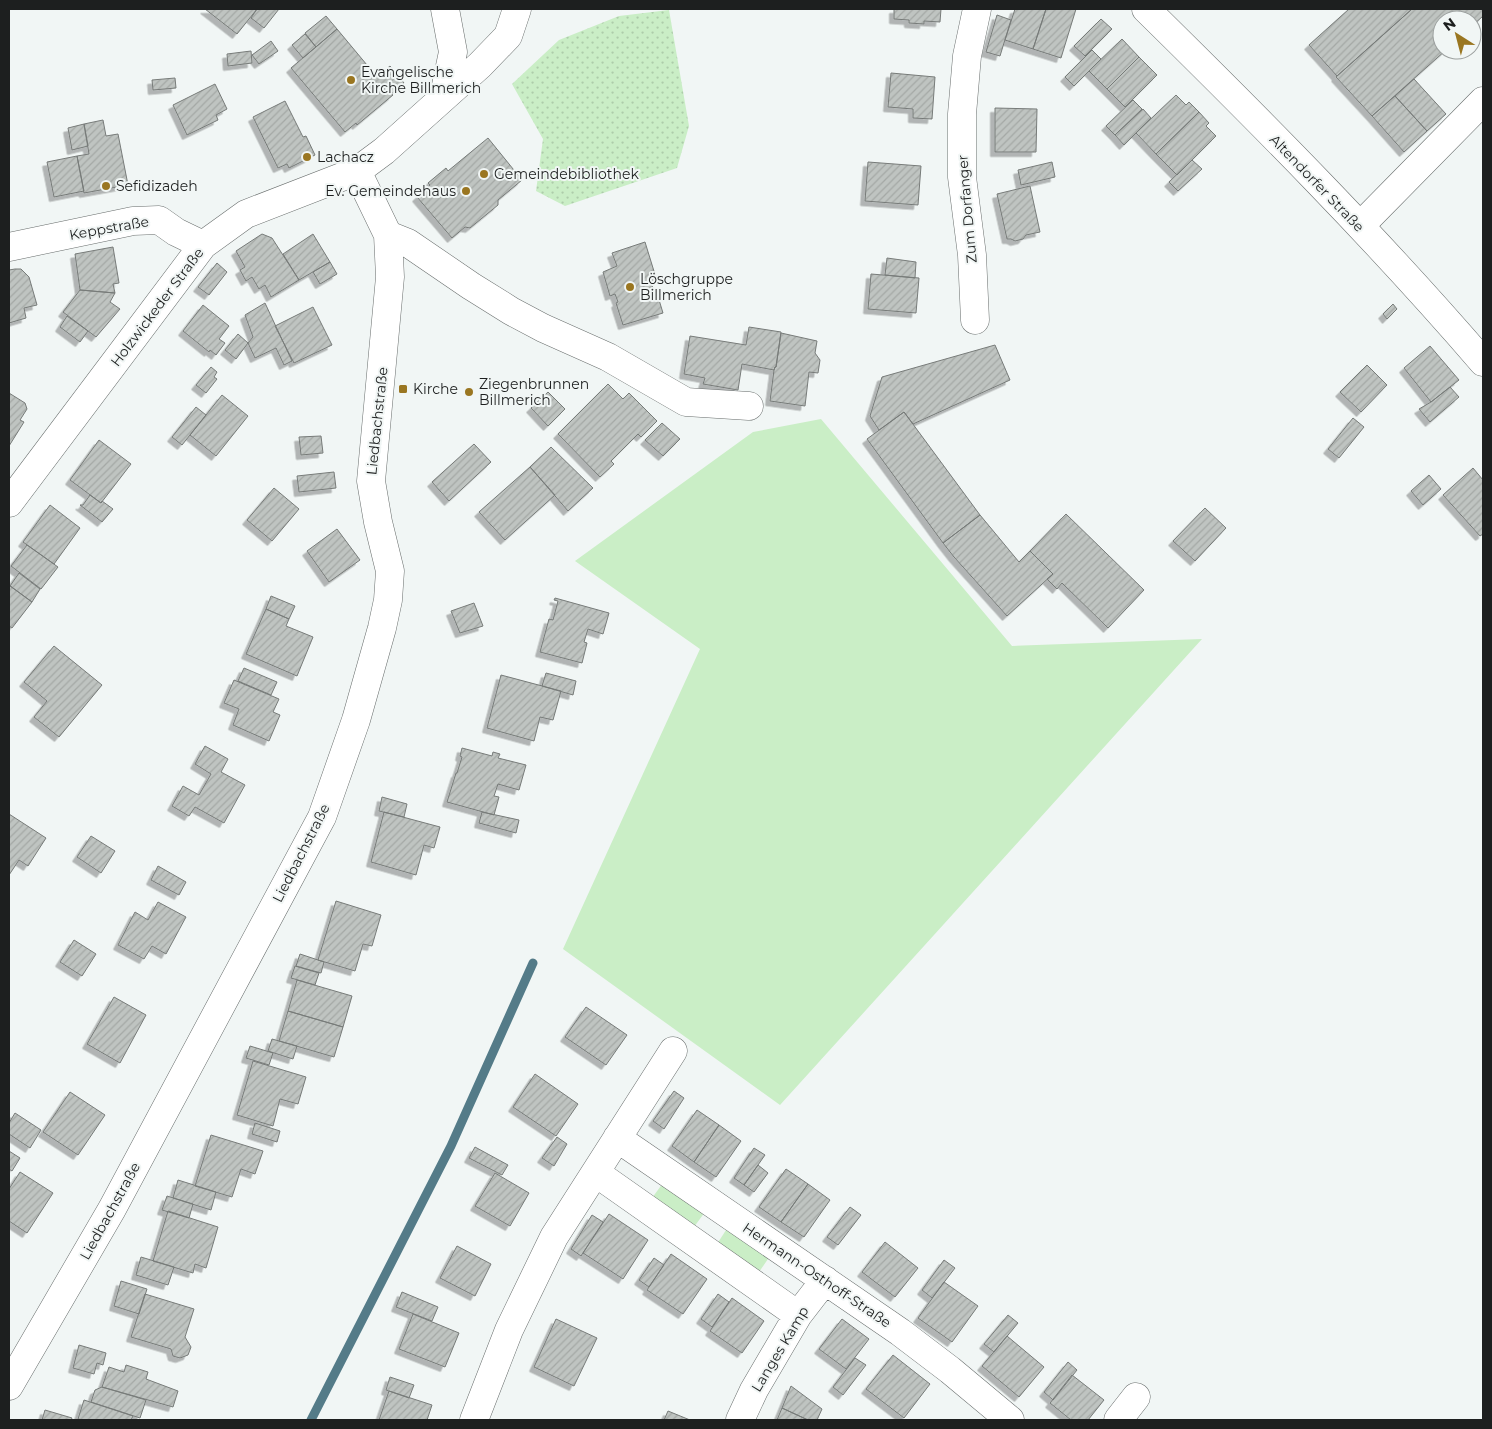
<svg xmlns="http://www.w3.org/2000/svg" width="1492" height="1429" font-family="Montserrat,sans-serif">
	<style>
		.grass { fill: #caeec6 }
		.park { fill: url(#park-dots) }
		.lines { fill: none; stroke-linecap: round; stroke-linejoin: round }
		.stream { stroke: #547b88; stroke-width: 9 }
		.building { fill: url(#building-hatch); stroke: #777b79; filter: url(#shadow) }
		.minor-casing { stroke: #696e6d; stroke-width: 29 }
		.minor { stroke: #fff; stroke-width: 28 }
		.poi-dot { fill: #9a7621; stroke: #f1f6f5; stroke-width: 2 }
		.labels { text-anchor: middle; stroke-width: 4; stroke-linejoin: round; paint-order: stroke }
		.poi-label { font-size: 14px; fill: #1d1f1f; stroke: #f1f6f5; text-anchor: start }
		.street-label { font-size: 14px; fill: #1d1f1f; stroke: #f1f6f5 }
	</style>
	<defs>
		<pattern id="park-dots" width="8" height="8" patternUnits="userSpaceOnUse" patternTransform="scale(1.25)"><rect width="8" height="8" fill="#caeec6"/><path d="M2 2h.1M6 6h.1" fill="none" stroke="#adccaa" stroke-width="1.8" stroke-linecap="round"/></pattern>
		<pattern id="building-hatch" width="6" height="6" patternUnits="userSpaceOnUse" patternTransform="scale(1.25)"><rect width="6" height="6" fill="#bfc4c1"/><path d="M-1 1l2-2M0 6l6-6M5 7l2-2" fill="none" stroke="#a4a8a5"/></pattern>
		<filter id="shadow"><feDropShadow dx="-4.5" dy="4.5" stdDeviation="0" flood-color="#0004"/></filter>
	</defs>
	<rect width="100%" height="100%" fill="#f1f6f5"/>
	<path class="grass" d="M821,419l191,227 190,-7 -422,466 -217,-156 137,-300 -125,-88 178,-129z
		M663,1183l42,29 -11,15 -42,-29z
		M728,1227l42,29 -11,16 -42,-28z"/>
	<path class="park" d="M669,10l20,116 -12,42 -112,38 -29,-15 7,-52 -31,-55 47,-44 60,-24z"/>
	<g class="lines">
		<path class="stream" d="M311,1420l140,-274 82,-183"/>
	</g>
	<path class="building" d="M205,9h52l-20,25z
		M257,9h22l-15,19 -13,-10z
		M894,9h47l-1,13 -16,-1v3l-15,-1v-3l-15,-1z
		M1015,9h31l-13,40 -28,-9z
		M1046,9h30l-15,49 -28,-9z
		M1349,9h63l-75,67 -28,-31z
		M1412,9h71v7l-11,10v-6h-30v30h4l-74,66 -36,-39z
		M997,15l14,5 -11,36 -14,-4z
		M326,16l11,13 -21,18 -11,-14z
		M1101,19l11,10 -27,27 -11,-10z
		M337,29l40,48 13,-11 14,17 -13,11 2,1 -36,30 -1,-2 -11,9 -54,-64z
		M305,34l11,13 -13,11 -11,-13z
		M1122,39l17,18 -32,32 -18,-18z
		M271,41l7,10 -19,13 -7,-9z
		M1092,50l9,9 -27,27 -9,-9z
		M251,51l1,12 -24,3 -1,-12z
		M1139,57l18,18 -32,32 -18,-18z
		M891,73l44,4 -3,42 -19,-1v-9l-25,-2z
		M175,78l1,10 -23,2 -1,-10z
		M1414,79l32,35 -19,17 -32,-35z
		M215,84l12,25 -11,6 2,5 -31,15 -14,-30z
		M1176,95l10,10 3,-3 10,10 -43,42 -20,-21z
		M1395,96l32,35 -23,21 -32,-36z
		M1133,100l9,9 -27,26 -9,-9z
		M285,101l18,36 3,-1 9,19 -26,13 -2,-4 -9,4 -25,-51z
		M995,108l42,1 -1,43h-41z
		M1143,109l8,9 -27,27 -9,-10z
		M1199,112l10,11 -3,3 10,10 -39,39 -21,-21z
		M103,120l3,16 12,-2 10,51 -44,8 -7,-37 12,-2 -5,-30z
		M84,124l4,22 -16,4 -4,-22z
		M488,138l34,42 -24,20v5l-28,23 -5,-1 -13,11 -35,-41 13,-12 -2,-2 18,-15 2,3z
		M77,156l7,35 -30,6 -7,-35z
		M1192,160l10,9 -24,22 -9,-9z
		M868,162l53,4 -3,39 -53,-4z
		M1052,162l3,15 -34,8 -3,-15z
		M1030,186l10,46 -14,3 -3,4 -8,2 -4,-2h-4l-10,-45z
		M262,234l10,4 27,42 -28,17 -6,-12 -6,4 -7,-12 -6,4 -6,-11 5,-3 -9,-16z
		M313,234l17,28 -31,18 -16,-26z
		M645,242l12,39 -6,2 3,8 2,-1 7,23 -40,12 -7,-22 2,-1 -3,-8 -5,2 -7,-24 14,-6 -5,-13z
		M113,247l6,36 -6,1 2,9 -35,-3 -5,-36z
		M887,258l29,4 -1,16 -30,-3z
		M330,262l7,12 -17,10 -7,-12z
		M217,263l10,9 -18,23 -11,-8z
		M15,269h6l8,8 8,28 -13,3 2,10 -17,5v-53z
		M871,274l48,4 -3,35 -48,-4z
		M80,290l35,3 -5,9 10,7 -24,28 -33,-25z
		M265,303l27,58 -8,4 -8,-17 -21,10 -7,-15 5,-6 -8,-22z
		M1393,304l4,5 -10,10 -4,-5z
		M203,305l26,21 -10,13 6,4 -9,12 -6,-5 -1,2 -26,-21z
		M313,307l19,38 -38,18 -19,-37z
		M67,316l21,15 -8,11 -20,-15z
		M749,327l32,5 -5,35h-1l-1,3 -32,-6 -4,26 -35,-6 2,-6 -21,-4 6,-38 56,9z
		M781,333l36,8 -2,12 5,7 -2,13 -9,-1 -4,34 -35,-5 4,-31 1,-3h1z
		M238,334l10,9 -12,16 -11,-9z
		M995,345l15,35 -97,44 -9,-12 -25,18 -9,-14 12,-39z
		M1430,346l29,34 -28,22 -27,-34z
		M1367,365l20,20 -26,27 -21,-20z
		M211,367l6,5 -3,5 3,2 -11,14 -10,-8z
		M608,384l15,15 6,-6 28,28 -16,16 -3,-3 -27,27 3,3 -14,13 -42,-43z
		M1450,387l9,10 -29,25 -11,-13 12,-7z
		M548,392l17,17 -17,17 -17,-18z
		M9,393l16,10 2,6 -7,11 4,2 -15,24z
		M222,395l26,21 -32,40 -26,-21z
		M196,407l10,8 -24,30 -10,-8z
		M904,412l76,103 -37,28 -76,-104z
		M1353,418l11,9 -25,31 -11,-9z
		M662,423l18,16 -17,17 -18,-16z
		M321,436l2,17 -22,2 -2,-18z
		M99,440l32,24 -30,39 -31,-23z
		M474,444l17,18 -42,39 -17,-19z
		M551,447l42,41 -25,23 -38,-44z
		M530,467l25,28 -50,45 -26,-28z
		M1473,468l10,12v54l-3,2 -37,-41z
		M334,472l2,16 -37,4 -2,-16z
		M1429,475l12,14 -18,16 -12,-14z
		M274,488l25,21 -27,32 -25,-21z
		M90,495l11,8 1,-2 11,8 -11,13 -22,-17h3z
		M50,505l30,23 -26,36 -31,-22z
		M1205,508l21,20 -31,33 -22,-20z
		M1066,514l78,76 -36,38 -46,-45 -5,6 -10,-10 6,-5 -23,-23z
		M980,515l39,47 11,-11 23,23 -46,42 -53,-59 -11,-14z
		M337,529l23,31 -31,22 -22,-31z
		M27,545l31,22 -17,22 -30,-23z
		M19,573l21,16 -8,13 -22,-16z
		M9,585l23,17 -20,26 -3,-2z
		M271,596l24,10 -6,13 -23,-10z
		M555,598l54,15 -6,21 -15,-5 -4,13 3,1 -5,20 -42,-11 9,-33 4,1 5,-19 -4,-1z
		M474,603l9,23 -23,7 -9,-22z
		M266,609l23,10 -3,7 27,11 -16,39 -51,-22z
		M54,646l48,39 -43,52 -25,-20 13,-16 -23,-19z
		M244,668l33,14 -6,13 -33,-14z
		M546,673l30,8 -3,14 -31,-9z
		M501,675l60,16 -8,29 -13,-3 -6,24 -47,-13z
		M234,680l45,19 -6,13 7,3 -11,26 -36,-16 6,-16 -15,-6z
		M205,746l23,13 -7,13 24,13 -21,38 -29,-16 -6,9 -17,-10 11,-20 16,9 12,-21 -16,-10z
		M462,748l30,8 1,-4 7,2 -2,4 28,7 -7,25 -21,-6 -4,12 5,1 -5,18 -47,-13 9,-29h1l5,-16 -2,-1z
		M382,797l25,7 -3,13 -25,-6z
		M384,812l56,15 -6,21 -10,-3 -8,30 -45,-13z
		M482,812l37,8 -3,13 -37,-10z
		M9,814l37,24 -18,28 -9,-6 -10,15z
		M91,836l24,15 -14,22 -24,-16z
		M158,866l28,16 -7,13 -28,-15z
		M336,901l45,14 -9,31 -9,-2 -8,27 -37,-11z
		M158,902l28,15 -20,37 -14,-8 -8,13 -26,-14 17,-33 13,8z
		M74,940l22,14 -14,22 -22,-14z
		M300,954l24,8 -3,11 -25,-7z
		M295,966l24,7 -4,12 -24,-7z
		M297,980l55,16 -9,31 -55,-16z
		M114,997l32,18 -26,48 -33,-19z
		M586,1007l41,28 -21,30 -41,-28z
		M288,1011l55,16 -9,30 -55,-16z
		M272,1039l25,7 -4,13 -25,-8z
		M250,1046l23,7 -4,12 -23,-7z
		M253,1061l53,16 -8,27 -18,-5 -7,27 -36,-11z
		M535,1074l43,30 -22,32 -43,-29z
		M674,1091l10,7 -20,31 -11,-8z
		M70,1092l35,23 -27,40 -35,-23z
		M697,1110l22,15 -25,37 -22,-16z
		M15,1113l26,17 -11,18 -21,-14v-11z
		M255,1123l25,8 -3,11 -25,-8z
		M719,1125l22,16 -25,36 -22,-15z
		M211,1135l52,16 -8,23 -14,-5 -9,28 -37,-11z
		M557,1137l10,7 -13,22 -12,-8z
		M475,1147l33,18 -6,10 -33,-17z
		M754,1148l11,7 -21,30 -10,-7z
		M9,1151l11,7 -8,13 -3,-2z
		M758,1165l10,8 -14,19 -10,-7z
		M786,1169l22,15 -27,38 -22,-15z
		M20,1172l33,21 -26,40 -18,-12v-32z
		M495,1173l34,20 -19,33 -35,-20z
		M178,1180l38,12 -5,18 -38,-12z
		M808,1184l22,16 -26,37 -23,-15z
		M167,1196l26,8 -4,14 -27,-8z
		M850,1207l11,8 -23,30 -11,-8z
		M168,1211l50,16 -12,41 -11,-4 -2,9 -40,-12z
		M609,1214l39,26 -25,39 -40,-26z
		M592,1215l11,7 -22,34 -10,-7z
		M885,1242l33,26 -23,29 -33,-25z
		M457,1246l34,18 -16,32 -35,-18z
		M671,1254l36,25 -24,35 -36,-24z
		M141,1257l33,10 -6,18 -32,-10z
		M654,1258l10,7 -15,22 -10,-7z
		M944,1260l11,8 -23,30 -10,-8z
		M121,1281l26,8 -8,25 -25,-8z
		M944,1282l34,24 -26,36 -34,-24z
		M402,1292l36,15 -6,14 -36,-14z
		M145,1294l49,15 -9,28 6,10 -3,8 -8,3 -7,-2 -2,-7 -40,-12z
		M718,1294l11,8 -17,25 -11,-8z
		M732,1298l32,23 -22,32 -32,-22z
		M413,1314l46,19 -14,34 -46,-18z
		M1008,1315l10,8 -24,29 -10,-8z
		M556,1319l41,19 -23,48 -40,-19z
		M842,1319l27,20 -23,30 -27,-20z
		M1007,1336l37,31 -25,30 -37,-31z
		M79,1345l27,8 -3,12 -6,-2 -3,11 -21,-6z
		M893,1355l37,29 -26,34 -38,-29z
		M855,1358l11,7 -23,30 -10,-8z
		M1068,1362l9,8 -24,30 -9,-8z
		M126,1365l22,7 -2,7 32,12 -5,16 -71,-20 7,-20 15,5z
		M1072,1375l32,25 -16,20h-17l-21,-17z
		M390,1377l24,8 -5,13 -23,-8z
		M791,1386l31,23 -5,11h-9l-26,-12z
		M102,1387l44,13 -6,18 -49,-16 4,-12z
		M389,1391l43,14 -5,15h-48z
		M84,1400l49,16 -2,4h-48l-5,-1z
		M782,1408l26,12h-31z
		M45,1410l27,8 -1,2h-29z
		M668,1411l22,9h-26z"/>
	<g class="lines">
		<defs>
			<path id="minor" d="M1146,9c116,114 231,230 337,353
				M444,95l9,-43 -8,-43
				M1360,226l123,-125
				M388,235l20,8 63,43 40,25 32,17 65,29 78,45 63,4
				M9,247l124,-26 26,-1 17,12 27,13
				M975,320l-3,-65 -10,-78v-63l5,-58 10,-47
				M9,503l194,-258 43,-31 111,-43 27,-20 96,-86 28,-29 9,-27
				M617,1138l283,194 50,38 60,50
				M596,1173l202,142
				M9,1386l103,-177 210,-392 34,-97 26,-92 6,-28 2,-29 -12,-49 -7,-41 19,-204 -2,-42 -31,-64
				M474,1420l35,-90 45,-93 119,-186
				M740,1420l14,-30 44,-75 27,-35
				M1118,1420l18,-23"/>
		</defs>
		<use href="#minor" class="minor-casing"/>
		<use href="#minor" class="minor"/>
	</g>
	<g class="poi-dot">
		<circle cx="351" cy="80" r="5"/>
		<circle cx="307" cy="157" r="5"/>
		<circle cx="484" cy="174" r="5"/>
		<circle cx="106" cy="186" r="5"/>
		<circle cx="466" cy="191" r="5"/>
		<circle cx="630" cy="287" r="5"/>
		<rect x="398" y="384" width="10" height="10" rx="2.5"/>
		<circle cx="469" cy="392" r="5"/>
	</g>
	<g class="labels">
		<g class="poi-label">
			<text x="361" y="77">Evangelische<tspan x="361" dy="16">Kirche Billmerich</tspan></text>
			<text x="317" y="162">Lachacz</text>
			<text x="494" y="179">Gemeindebibliothek</text>
			<text x="116" y="191">Sefidizadeh</text>
			<text x="456" y="196" text-anchor="end">Ev. Gemeindehaus</text>
			<text x="640" y="284">Löschgruppe<tspan x="640" dy="16">Billmerich</tspan></text>
			<text x="479" y="389">Ziegenbrunnen<tspan x="479" dy="16">Billmerich</tspan></text>
			<text x="413" y="394">Kirche</text>
		</g>
		<g class="street-label">
			<text transform="translate(1317 183) rotate(46)" y="5">Altendorfer Straße</text>
			<text transform="translate(967 209) rotate(-95)" y="5">Zum Dorfanger</text>
			<text transform="translate(109 228) rotate(-10)" y="5">Keppstraße</text>
			<text transform="translate(157 307) rotate(-53)" y="5">Holzwickeder Straße</text>
			<text transform="translate(377 421) rotate(-84)" y="5">Liedbachstraße</text>
			<text transform="translate(301 853) rotate(-63)" y="5">Liedbachstraße</text>
			<text transform="translate(110 1211) rotate(-61)" y="5">Liedbachstraße</text>
			<text transform="translate(817 1275) rotate(34)" y="5">Hermann-Osthoff-Straße</text>
			<text transform="translate(780 1349) rotate(-59)" y="5">Langes Kamp</text>
		</g>
	</g>
	<rect width="1492" height="1429" fill="none" stroke="#1d1f1f" stroke-width="20"/>
	<g transform="translate(1457 35) rotate(324)"><circle r="24" fill="#f1f6f5" stroke="#9ca09f"/>
	<path d="M0-4L9 19L0 12L-9 19Z" fill="#9a7621"/>
	<text y="-8" font-size="14" font-weight="bold" text-anchor="middle" fill="#1d1f1f">N</text>
	</g>
</svg>
